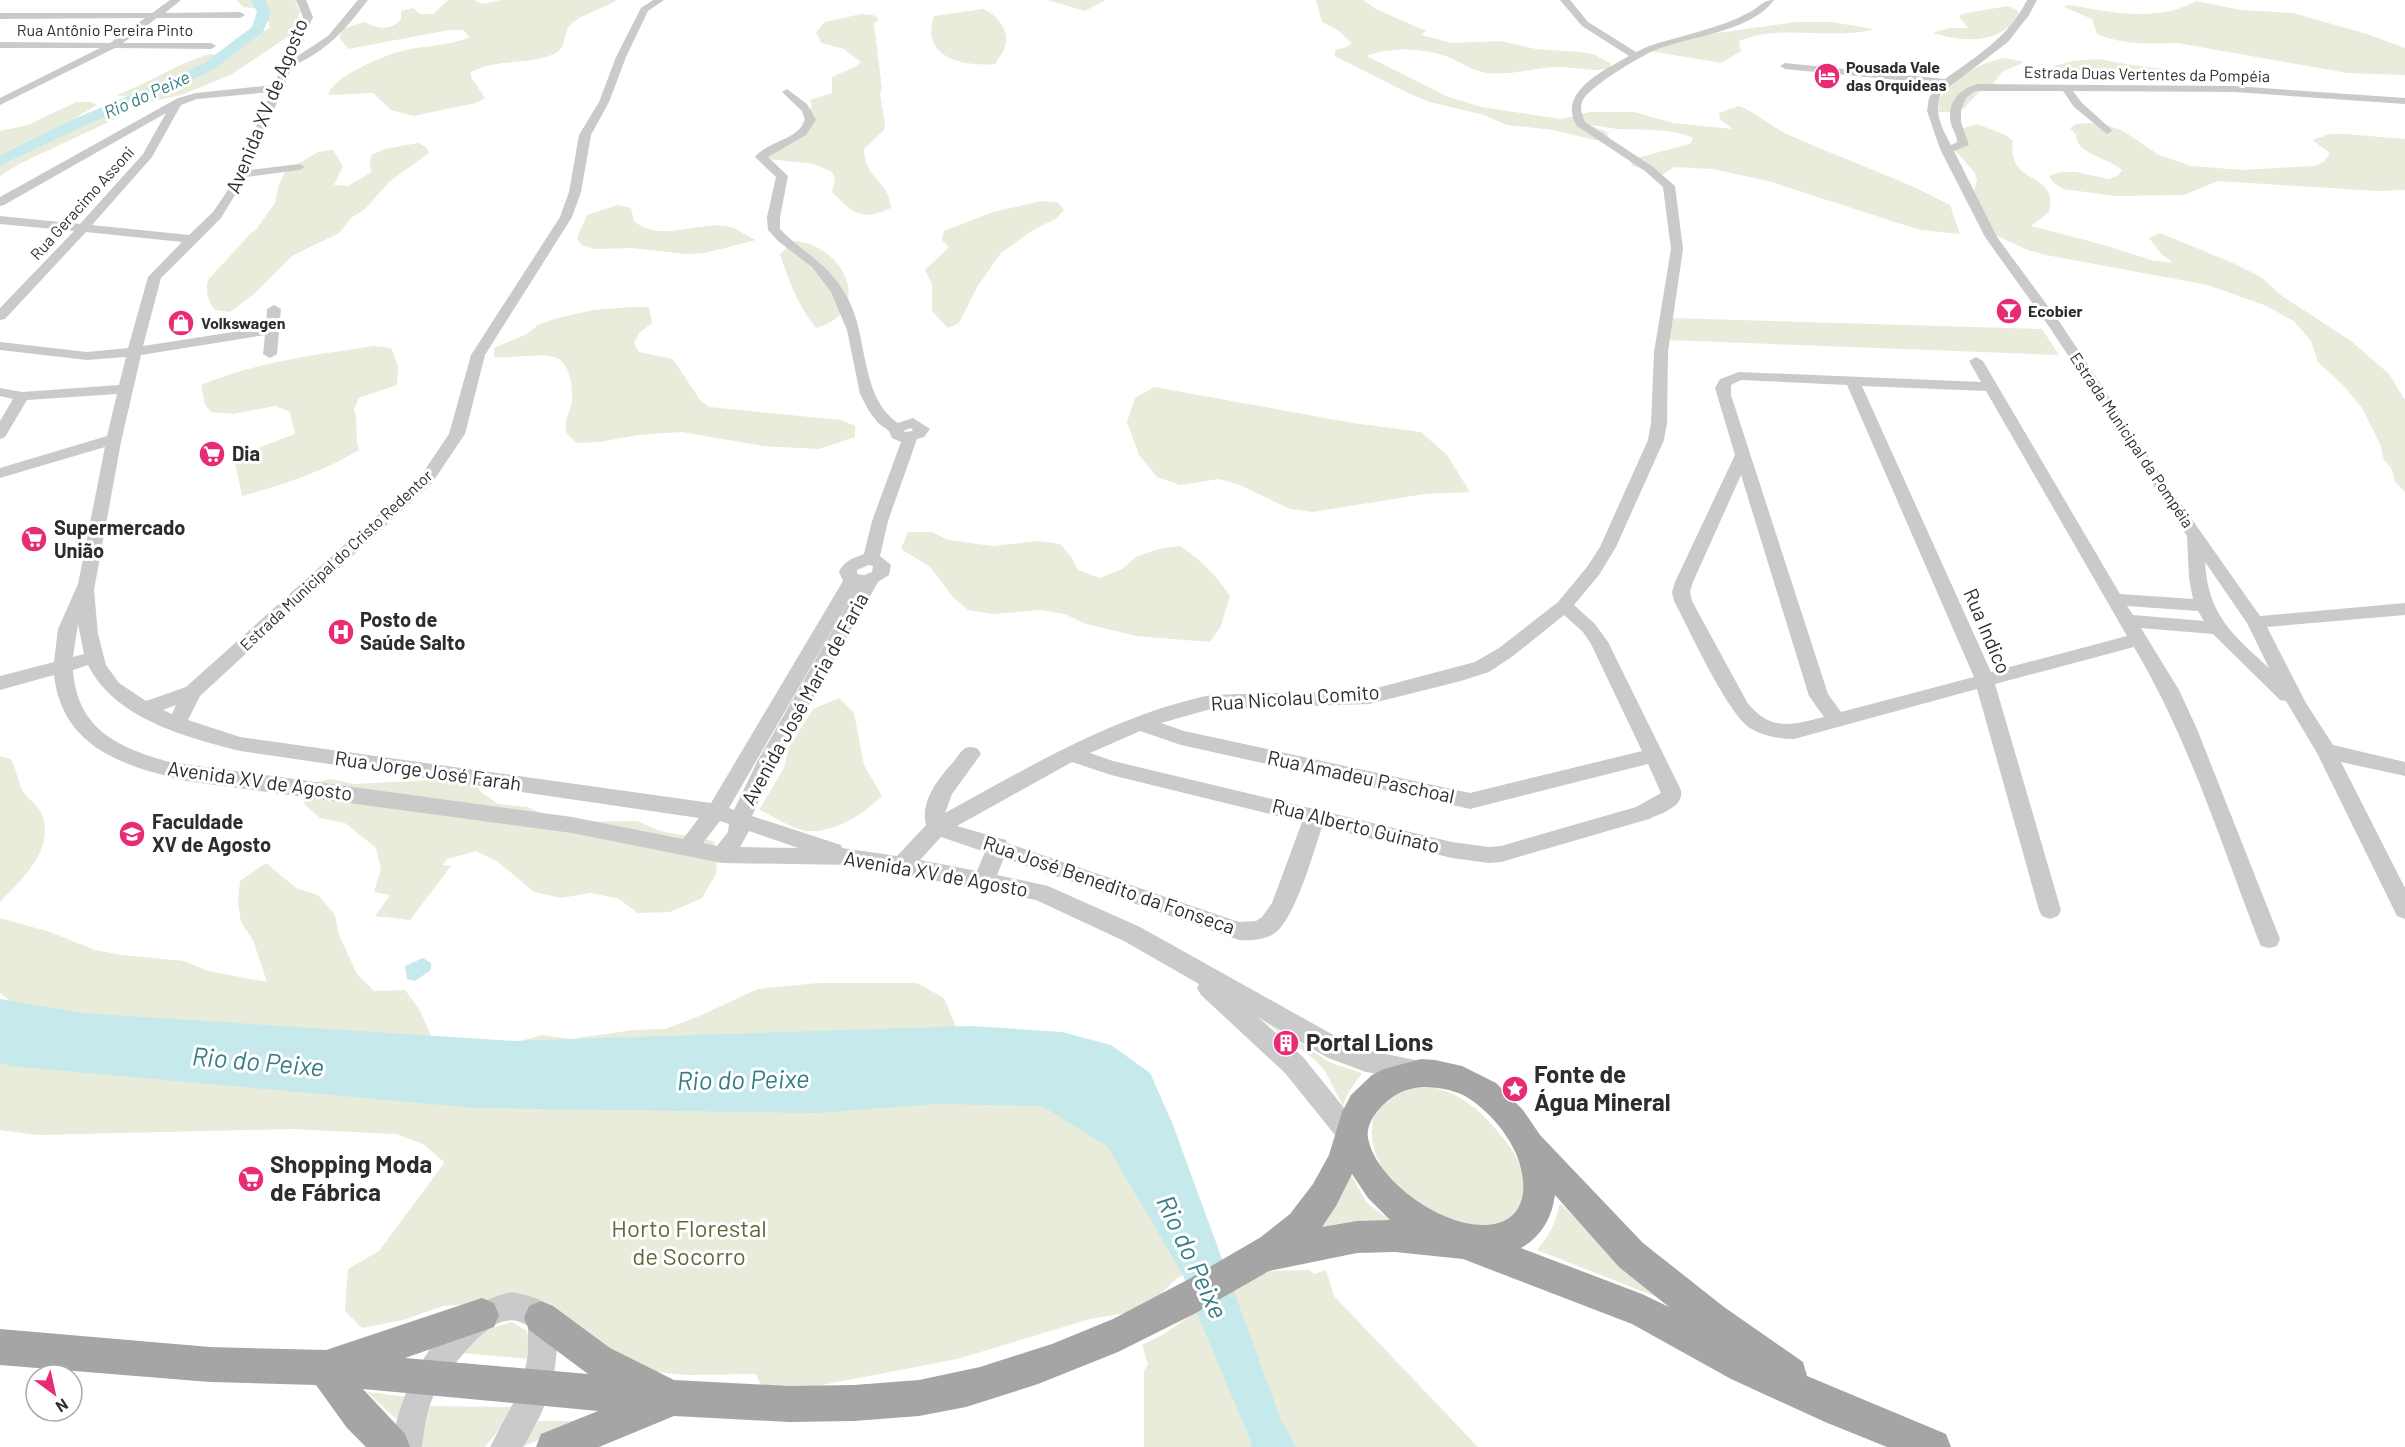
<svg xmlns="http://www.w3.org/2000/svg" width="2405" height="1447" font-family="Barlow,sans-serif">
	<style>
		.green { fill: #e9ebdb }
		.water { fill: #c6e9ec }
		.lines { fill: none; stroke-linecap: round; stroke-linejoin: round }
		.river { fill: #c6e9ec; fill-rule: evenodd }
		.minor { fill: #cacaca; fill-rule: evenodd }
		.major { fill: #a5a5a5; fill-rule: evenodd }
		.labels { text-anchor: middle; stroke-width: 6; stroke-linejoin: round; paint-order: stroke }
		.far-street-label { font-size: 16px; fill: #2d2d2d; stroke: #fff }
		.far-poi-label { font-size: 16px; font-weight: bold; fill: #2d2d2d; stroke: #fff; text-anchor: start }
		.far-water-label { font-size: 18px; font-style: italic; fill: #367e83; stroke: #fff }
		.street-label { font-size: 20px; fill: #2d2d2d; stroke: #fff }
		.poi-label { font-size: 20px; font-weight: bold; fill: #2d2d2d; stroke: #fff; text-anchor: start }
		.near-poi-label { font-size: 24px; font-weight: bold; fill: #2d2d2d; stroke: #fff; text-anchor: start }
		.near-park-label { font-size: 24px; fill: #5f6a3a; stroke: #fff }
		.near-water-label { font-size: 26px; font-style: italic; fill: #367e83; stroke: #fff }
	</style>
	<rect width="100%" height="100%" fill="#fff"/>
	<path class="green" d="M237,0h58l5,12 -8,22 -60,40 -48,20 -62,15 -1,-4 95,-39 54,-39 -7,-18 -20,-2z
		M448,0h26l8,4 19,-4h116c-12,8 -37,15 -46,24 -10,10 -2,23 -17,30 -25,11 -55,4 -83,18v5l14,21 -9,5 -63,13 -22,-6 -18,-17 -45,2c4,-18 53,-38 70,-43 24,-7 49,-5 72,-15l-7,-7h-14l-101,19 -9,-12 4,-8 21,-7c12,7 28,9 37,-3v-8l12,-3 7,6h13z
		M1048,0h58l-21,11z
		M1316,0h47l13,9 50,22 -5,4 31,8 49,-2 35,8 43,3 14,2 17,9v5c-17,5 -33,-1 -50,-1 -26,0 -52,10 -78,5 -10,-2 -20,-9 -29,-13 -25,-11 -61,-13 -86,-3l79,40 35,11 80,12 29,-7h44l39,11 60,6 -13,-10 -1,-6 20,-7c18,7 31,20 48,28 54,25 111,43 163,71l10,29 -40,-4 -152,-49 -55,-12 -39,-2 -12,8 -29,-9 -4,-6 61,-16 3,-6c-25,-11 -49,-7 -75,-9 -10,-1 -19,-3 -29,-4l18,7 2,7 -14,1 -42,-10 -46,-5 -23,-10 -54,-13 -22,-9 -73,-37v-6l12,-3 5,-4 -13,-12 -17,-9z
		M2196,1l45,9 52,3 74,21 38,14v27l-58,-2 -170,-30c-29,1 -53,2 -80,-9l-5,-15 -28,-12 5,-2c34,6 71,14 105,5 8,-2 15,-6 22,-9z
		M2008,6l9,4 3,5c-20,29 -57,28 -87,18l16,-5h19l-9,-11 3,-3z
		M983,9c15,6 27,22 22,38 -2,7 -7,9 -9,17 -33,3 -76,-6 -62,-48z
		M861,14l12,1 6,4 -5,5 8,65 -2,5 5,29 -1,7 -20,19c0,30 25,31 27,59 -30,14 -38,5 -59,-16l3,-14 -3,-6 -18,-8 -45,-5 -6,-6 41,-23 -2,-6 10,-19 -2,-5 22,-7v-16l23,-10 6,-5 -17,-13 -23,-6 -5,-11 9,-10z
		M1797,22h34l43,7c-41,12 -95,-6 -135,12l2,10 -20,12 -71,-12 31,-13z
		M209,54l12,1 1,4c-17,9 -35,13 -53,20 -17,7 -34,21 -53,16 32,-11 60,-31 93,-41z
		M2005,58l19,4 -22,10 -10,13 -13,7 -16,17 -10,3h-15l1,-5 -2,-6c18,-22 39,-38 68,-43z
		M2100,59c30,8 60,7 90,16l-37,3 -29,-8 -48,4 -23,-8 20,-5z
		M76,102h15l6,3 -27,16 -70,34v-24l28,-6z
		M112,115l3,4 -96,45 -19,12v-10c39,-17 69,-44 112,-51z
		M2089,123l18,2 16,6 36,24 32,11 52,4 72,-4 9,-4 6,-9 -18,-13 18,-6h15l60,5v51l-28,1 -159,-10 -34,14 -69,1 -52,-7 -10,-7 -4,-6 11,-4h16l33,7 10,-4 3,-5c-12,-11 -47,-17 -46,-35l-6,-7 6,-4z
		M1977,124l29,11 7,6c-6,39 31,32 37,56 1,4 0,10 -1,15l-18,14 73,19 50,16 19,1 -11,-7 -13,-17 11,-5 73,30 28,14 21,19 69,45 38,33 16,26v92l-10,-10 -3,-12 -9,-12 -2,-12 -19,-38 -19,-23 -25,-23 -7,-21 -17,-20 -30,-16 -56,-20 -162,-30 -18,-5 -33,-15 -21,-43 3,-13 -3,-7 -21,-24 8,-19z
		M418,143l8,4 3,6 -39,28 -25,28 -14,9 -12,15 -47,23 -38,38 -24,18 -15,-2c-7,-8 -10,-19 -7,-30l44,-48 3,-1 20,-28 4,-19 6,-12 33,-20 15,-2 10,16 -9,19 14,1 24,-14 -2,-6 1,-11 14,-6z
		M1042,201l16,1 6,8 -7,8 -24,12 -32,23 -24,34 -18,36 -11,5 -16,-17v-27l-7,-14 24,-23 -7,-7 2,-9 49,-19z
		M618,205l13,3 3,13c26,22 61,1 92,5 10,1 20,10 30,14l-51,13 -19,1 -55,-6 -36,1 -14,-4 -4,-7 10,-23z
		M795,241c49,4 81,70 21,87 -18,-22 -28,-49 -36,-74z
		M630,307h19l3,16 -13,10 -5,10 5,9 34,7 27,41 9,7 132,13 14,6v11l-36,12 -56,-3 -81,-14 -43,3 -40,7 -23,1c-2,-3 -8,-7 -9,-10 -5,-10 4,-22 5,-32 1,-14 -2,-40 -18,-44 -20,-4 -41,2 -60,0v-9l33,-14 11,-9 16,-6 39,-9z
		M1673,318l369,11 17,26 -392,-15z
		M374,346l17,2 7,18 -1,19 -38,13 -5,11c5,14 0,27 5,41 -36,22 -77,35 -117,46l-7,-33 15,-12 45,-17 -5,-22 -15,-6 -42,8 -22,-2 -6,-7 -4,-20c54,-23 115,-30 173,-39z
		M1154,387l199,36 68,9 26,23 23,37 -46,2 -111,18 -23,-3 -50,-24 -21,-6 -39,6 -23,-8 -18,-22 -12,-33 8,-24z
		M908,532h24l16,8 45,6 45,-5 22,3 12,14 6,12 22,8 22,-9 14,-12 22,-8 22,-3c20,13 37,30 50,50l-10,32 -10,14 -74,-6 -53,-13 -18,-9 -24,-4 -49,4 -24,-4 -15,-13 -23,-30 -29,-18z
		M839,698l15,15 10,52 18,31c-19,18 -46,37 -75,35 -13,-1 -36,-16 -48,-21l25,-42 5,-21 24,-38z
		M0,756l11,3c5,10 7,21 11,31 5,9 16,14 20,25 13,35 -21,65 -42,87z
		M471,778l10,14 17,12 30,3 22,10 27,5 60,-1 23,10 53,10 5,11 -2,22 -14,24 -32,14 -32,1 -19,-14 -28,-6 -30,5 -27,-6 -36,-30 -22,-11 -29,8 -4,6 8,1 -41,54 -35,-4 15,-21 -16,-3 7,-23 -5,-21 -31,-25 -25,-5 -15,-13 -4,-19 29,-7 24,5z
		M266,863l30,25 22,7 17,20 4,20 18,39 17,17 31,-1 14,19 21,46 63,-9 39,-11 29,4 62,-9 32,-1 32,-12 61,-28 60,-6h99l27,15 13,31 133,64 93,182 -6,3 -22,22 -17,11 -48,8 -133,40 -192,37 -9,-22 -69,1 -59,-6 -135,-67 -50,4 -40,14 -41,8 -17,-17 3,-42 31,-18 63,-85 2,-4 -21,-18 -27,-10 -104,-5 -255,6 -37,-5v-73l20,-48 -20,-16v-75l50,14 45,18 27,5 62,6 24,10 59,11 -14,-42 -12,-18 -3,-20 2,-21z
		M1235,999l94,63 33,11 -14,20 -5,13 -18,-35 -10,-11z
		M1427,1086c36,7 54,25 77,53 14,18 29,44 17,67 -11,22 -23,23 -45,20 -7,-1 -15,-2 -23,-3 -11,-3 -43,-23 -51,-30 -42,-40 -46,-105 25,-107z
		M1351,1175l16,28 31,23 -88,4z
		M1560,1203l97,94 -120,-47c13,-15 19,-28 23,-47z
		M1310,1270l4,4 12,-4 8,26 144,151h-334v-76l4,-7 -6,-19 20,-10 71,-48 37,-16z
		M512,1322l15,9 3,28 -69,-6 21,-22z
		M367,1392l42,5 -13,22z
		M422,1406l95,1 -32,40h-66z
		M539,1421h42l-59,26z"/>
	<path class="water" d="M423,958l8,5v7l-16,11 -8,-2 -2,-13z
		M0,999l82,14 432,28 457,-15 91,6 49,13 39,28 23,52 108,295 15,27h-45l-1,-8 -52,-123 -15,-41 -76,-129 -65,-40 -107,-2 -117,9 -343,-5 -465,-42 -10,-3z"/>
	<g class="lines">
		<path class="river" d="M251,0h14l6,12 -8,20 -50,38 -134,58 -79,38v-11l67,-33 136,-58 49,-37 5,-15z"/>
		<path class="minor" d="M170,0h11l-16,13 75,-1 5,3 -5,3h-83l-34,25h88l5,3 -5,3 -96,-1 -115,57v-7l100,-50h-100v-6l110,1 35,-25 -145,1v-6h152z
			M296,0h10l7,17 -17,40 32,-21 30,-36h10c-22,29 -42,52 -76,66l-43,104 50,-6 6,3 -6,3 -53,7 -25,41 -60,60 -18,68 123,-19 1,-18 7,-4 7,4 -4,45 -7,4 -7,-4 2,-19 -124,20 -20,87 -27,148 4,44 8,31 13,18 27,18 40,-14 234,-210 29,-43 22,-79 89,-138 9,-25 10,-57 20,-33 17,-45 25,-49 12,-8h11l-16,11 -22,46 -17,45 -18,33 -10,57 -9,25 -87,138 -20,79 -33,49 -232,213 -12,24 52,17 471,66 132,-222 -4,-9c5,-11 14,-14 25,-18l8,-33 29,-79 -9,-4 -3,-7 -11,-8 -9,-12 -9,-17 -13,-64 -16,-38 -19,-25 -34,-26 -10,-11 -1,-13 9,-40 -21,-20c13,-16 43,-17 50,-37l-3,-9 -20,-19 5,-3 20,15 9,16 -10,15 -38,22 20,19 -8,41v12c26,27 48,33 67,68 22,39 12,99 51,126l15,-5 17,11 -6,8 -7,2 -29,82 -8,35 11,9 -2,10 -11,7 -101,180 -25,54 89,29 1,3 55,8 29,-31c-6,-25 13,-47 29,-65 2,-3 6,-9 9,-11 4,-3 10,-2 14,0l3,5 -29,40 -7,19c86,-47 170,-98 266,-118l158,-5 106,-28 24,-14 59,-46 29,-35 13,-20 48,-107 3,-17 3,-71 17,-103 -8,-62 -18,-16 -68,-45c-21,-34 28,-56 52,-70l-47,-30 -22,-26h10l18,22 48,30 13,-6c33,-11 70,-17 101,-34 10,-5 12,-12 24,-12 -23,32 -84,36 -119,50 -14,6 -65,36 -72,50 -4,7 -1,15 2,22l68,45 22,19 8,63 -15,103 -1,71 -3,17 -48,107 -17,28 -25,30 21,19 13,18 73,148c3,17 -19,23 -32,29l-148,43 -12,1 -37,-5 -130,-31c-8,24 -27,92 -47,106 -10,7 -24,8 -36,7l-235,-82 -7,17 51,11 92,41 206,115 20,8 64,13 3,8 -3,8 -9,3 -55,-10 -38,-14 -70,-41 45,40 58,72 4,8 -4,8 -9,4 -9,-4 -58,-72 -84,-78 -4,-7 2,-4 -75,-43 -88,-41 -183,-35 -131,-2 -150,-30 -386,-52c-62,-15 -124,-33 -132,-106l-54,15v-14l54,-14 4,-33 20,-45 27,-137 -105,31v-10l107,-32 10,-42 -90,6 -22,37 -5,2v-18l13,-22 -13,-3v-8l22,4 97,-7 7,-28 -39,3 -87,-10v-8l87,10 41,-4 20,-71 34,-35 -96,-10 -81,87 -5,1v-12l74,-77 -74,-7v-8l80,8 63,-70 23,-41 -162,92 -4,1v-9l178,-99 18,-5 78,-8 29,-68zM271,92l-41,95 -17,25 -24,23 -97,-10 60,-68 29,-52 16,-6zM911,428l2,3 -9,1 1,-2zM869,565l4,1 -1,6 -8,3 -7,-1v-4zM858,585l-101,177 -23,48 -5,-2zM1564,615l19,17 8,12 51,107 -172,42 -286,-62 -23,-8 50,-14 158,-5 92,-23 28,-9 24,-16zM78,624l6,30 -11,3zM88,665c27,54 98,72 152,86l459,67 -16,21 -111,-22 -402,-55c-52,-14 -93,-33 -97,-92zM176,705l-4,9 -9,-4zM1140,731l41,14 289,64 178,-45 13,29 -25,14 -135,39 -12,1 -37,-5 -339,-81 -23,-8zM1072,762l39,13 191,47 -30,81 -10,14 -6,4 -17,1 -232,-79 -1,-3 -49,-14zM720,821l9,3 -1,8 -11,14 -14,-3zM749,831l49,17 -58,-1zM941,837l44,15 -8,19 -57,-11z
			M2027,0h10l-8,15 -21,27 -67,51c-8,19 1,35 10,52l7,-3c-2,-7 -5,-12 -7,-18 -5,-20 8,-35 26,-40l257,2 171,12v6l-171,-12 -161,-1 9,12 29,26 1,2 -5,3 -33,-27 -11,-16h-88l-9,7 -5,12v12l8,23 -15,6 43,86 64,87 99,150 100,142 145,-13v12l-138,12 39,76 27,42 72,17v14l-64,-14 64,126v31l-8,-3 -80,-163 -31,-52 -6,-1 -67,-66 -72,-6 38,62 18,39 83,210 -3,7 -8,2 -8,-2 -3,-7c-38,-99 -70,-201 -124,-292l-139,37 66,226 -3,6 -8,3 -8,-3 -3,-6 -62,-221 -183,50c-15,0 -31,-3 -44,-11 -23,-15 -61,-99 -76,-127l-2,-9 3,-10 60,-127 -20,-67 5,-9 19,-7 242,10 -12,-21 7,-4 7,4 137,233 73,5 -4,-21 -2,-42 -137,-208 -65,-91 -45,-88 -13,-38 2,-13 9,-14 -153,-15 -5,-3 5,-3 160,16c33,-24 64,-42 82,-79zM1741,380l106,5 127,292 -133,35 -13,-18 -97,-299v-10zM1862,386l124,5 141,245 -136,36zM1741,475l68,221 15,21c-32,8 -54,15 -77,-15l-55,-101 -2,-9 3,-10zM2205,562l42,61 22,45c-37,-34 -61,-53 -64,-106zM2127,606l71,5 6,10 -71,-6z
			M513,1292c12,3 30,6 38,17 5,6 5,15 5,23 4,41 -11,81 -33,115h-33l32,-61 6,-32v-28c-9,-6 -17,-7 -27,-4 -21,7 -59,55 -68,75 -7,16 -9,33 -11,50h-30c7,-64 53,-143 121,-155z"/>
		<path class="major" d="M1421,1059l14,1 27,6 34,17 27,27 17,25 103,108 81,64 79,55 4,14 139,58 5,13h-64l-62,-25 -94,-43 -99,-55 -169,-65 -68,-7 -38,1 -88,18 -75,43 -76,38 -80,32 -72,23 -47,9 -65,5 -65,1 -115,-6 -75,31h-63l5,-13 57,-23 -235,-22 42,45 5,13h-44l-19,-19 -31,-43 -106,-3 -210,-17v-36l210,18 116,3 156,-52 12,5 5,12 -5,12 -89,31 183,16 -59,-44 -5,-12 5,-12 12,-5 12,5 57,42 64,32 115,6 65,-1 65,-5 61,-13 72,-23 61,-25 76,-40 72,-42 29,-23 23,-30 16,-29 13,-43 9,-17 21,-20 12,-6zM1421,1087c16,0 30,2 44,9 32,19 62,60 58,97 -2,15 -10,26 -25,30 -45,13 -122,-40 -130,-85 -2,-12 6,-24 14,-32 12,-12 22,-17 39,-19zM1352,1174l16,24 22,22 -33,1 -35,6 14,-21zM1555,1195l64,72 50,40 -27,-13 -121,-46c20,-11 31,-30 34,-53z"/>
	</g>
	<defs>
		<symbol id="hotel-disc" viewBox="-11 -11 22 22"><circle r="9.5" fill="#e72c75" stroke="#fff"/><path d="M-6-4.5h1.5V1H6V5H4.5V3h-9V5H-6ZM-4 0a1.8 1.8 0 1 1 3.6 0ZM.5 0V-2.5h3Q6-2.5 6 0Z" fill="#fff"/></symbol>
		<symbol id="bar-disc" viewBox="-11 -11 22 22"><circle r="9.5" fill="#e72c75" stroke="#fff"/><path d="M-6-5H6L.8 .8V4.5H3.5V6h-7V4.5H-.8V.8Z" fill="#fff"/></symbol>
		<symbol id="shop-disc" viewBox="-11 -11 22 22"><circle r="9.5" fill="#e72c75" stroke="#fff"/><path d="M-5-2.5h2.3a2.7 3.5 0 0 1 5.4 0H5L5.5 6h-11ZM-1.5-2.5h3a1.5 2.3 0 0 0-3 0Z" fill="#fff"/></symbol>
		<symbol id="supermarket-disc" viewBox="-11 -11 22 22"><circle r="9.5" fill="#e72c75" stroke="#fff"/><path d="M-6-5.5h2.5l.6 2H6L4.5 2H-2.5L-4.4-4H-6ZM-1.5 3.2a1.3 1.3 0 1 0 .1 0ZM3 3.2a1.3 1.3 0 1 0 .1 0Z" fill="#fff"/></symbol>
		<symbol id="hospital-disc" viewBox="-11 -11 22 22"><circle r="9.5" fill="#e72c75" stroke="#fff"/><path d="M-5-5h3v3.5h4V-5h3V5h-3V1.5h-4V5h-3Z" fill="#fff"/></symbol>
		<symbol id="university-disc" viewBox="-11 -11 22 22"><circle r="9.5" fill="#e72c75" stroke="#fff"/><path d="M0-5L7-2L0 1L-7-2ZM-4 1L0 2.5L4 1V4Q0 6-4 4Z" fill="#fff"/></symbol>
		<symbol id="building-disc" viewBox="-11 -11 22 22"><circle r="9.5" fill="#e72c75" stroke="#fff"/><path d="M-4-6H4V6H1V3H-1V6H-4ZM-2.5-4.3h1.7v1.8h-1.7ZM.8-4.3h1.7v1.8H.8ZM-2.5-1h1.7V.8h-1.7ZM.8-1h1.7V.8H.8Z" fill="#fff"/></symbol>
		<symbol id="sight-disc" viewBox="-11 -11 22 22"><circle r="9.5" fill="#e72c75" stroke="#fff"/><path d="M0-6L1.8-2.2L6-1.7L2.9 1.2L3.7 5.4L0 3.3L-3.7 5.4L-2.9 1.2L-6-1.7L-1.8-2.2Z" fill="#fff"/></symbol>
	</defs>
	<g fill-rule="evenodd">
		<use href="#hotel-disc" x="1812" y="61" width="30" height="30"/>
		<use href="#bar-disc" x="1994" y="296" width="30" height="30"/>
		<use href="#shop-disc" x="166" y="308" width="30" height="30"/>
		<use href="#supermarket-disc" x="197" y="439" width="30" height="30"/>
		<use href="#supermarket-disc" x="19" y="524" width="30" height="30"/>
		<use href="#hospital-disc" x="326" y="617" width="30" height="30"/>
		<use href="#university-disc" x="117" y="819" width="30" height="30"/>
		<use href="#building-disc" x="1271" y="1028" width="30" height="30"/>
		<use href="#sight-disc" x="1500" y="1074" width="30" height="30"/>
		<use href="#supermarket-disc" x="236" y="1164" width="30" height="30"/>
	</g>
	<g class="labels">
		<g class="far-street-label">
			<text x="105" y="36">Rua Antônio Pereira Pinto</text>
			<text transform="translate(2147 74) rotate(1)" y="6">Estrada Duas Vertentes da Pompéia</text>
			<text transform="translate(82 203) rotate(-48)" y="6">Rua Geracimo Assoni</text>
			<text transform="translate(2132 440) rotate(56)" y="6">Estrada Municipal da Pompéia</text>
			<text transform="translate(336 560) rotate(-43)" y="6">Estrada Municipal do Cristo Redentor</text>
		</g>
		<g class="far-poi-label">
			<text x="1846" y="73">Pousada Vale<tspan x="1846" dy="18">das Orquideas</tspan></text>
			<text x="2028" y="317">Ecobier</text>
			<text x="201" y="329">Volkswagen</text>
		</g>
		<g class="far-water-label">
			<text transform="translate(147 95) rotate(-24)" y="6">Rio do Peixe</text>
		</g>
		<g class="street-label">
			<text transform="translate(267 106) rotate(-68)" y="7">Avenida XV de Agosto</text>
			<text transform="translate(1987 631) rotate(67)" y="7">Rua Indico</text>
			<text transform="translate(1295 698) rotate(-4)" y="7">Rua Nicolau Comito</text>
			<text transform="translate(805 699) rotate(-61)" y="7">Avenida José Maria de Faria</text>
			<text transform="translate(428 771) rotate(8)" y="7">Rua Jorge José Farah</text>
			<text transform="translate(1361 777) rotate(12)" y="7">Rua Amadeu Paschoal</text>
			<text transform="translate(260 781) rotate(8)" y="7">Avenida XV de Agosto</text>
			<text transform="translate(1356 826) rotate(14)" y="7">Rua Alberto Guinato</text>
			<text transform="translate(936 874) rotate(10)" y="7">Avenida XV de Agosto</text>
			<text transform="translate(1109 885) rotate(19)" y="7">Rua José Benedito da Fonseca</text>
		</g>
		<g class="poi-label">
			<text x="232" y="461">Dia</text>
			<text x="54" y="535">Supermercado<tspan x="54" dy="23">União</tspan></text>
			<text x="360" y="627">Posto de<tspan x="360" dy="23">Saúde Salto</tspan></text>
			<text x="152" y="829">Faculdade<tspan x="152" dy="23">XV de Agosto</tspan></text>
		</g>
		<g class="near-poi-label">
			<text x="1306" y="1051">Portal Lions</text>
			<text x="1534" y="1083">Fonte de<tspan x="1534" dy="28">Água Mineral</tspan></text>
			<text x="270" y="1173">Shopping Moda<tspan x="270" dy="28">de Fábrica</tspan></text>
		</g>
		<g class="near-park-label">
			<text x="689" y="1237">Horto Florestal<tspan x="689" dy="28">de Socorro</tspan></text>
		</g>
		<g class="near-water-label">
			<text transform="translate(258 1062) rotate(5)" y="9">Rio do Peixe</text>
			<text transform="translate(743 1080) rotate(-1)" y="9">Rio do Peixe</text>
			<text transform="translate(1192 1257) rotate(65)" y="9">Rio do Peixe</text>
		</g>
	</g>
	<g transform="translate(54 1393) rotate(147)"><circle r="28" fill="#ffffff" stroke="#ababab" stroke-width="1.5"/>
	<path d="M0-4.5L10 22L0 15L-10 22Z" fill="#e72c75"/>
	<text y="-9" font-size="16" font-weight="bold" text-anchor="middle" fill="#2d2d2d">N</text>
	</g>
</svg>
